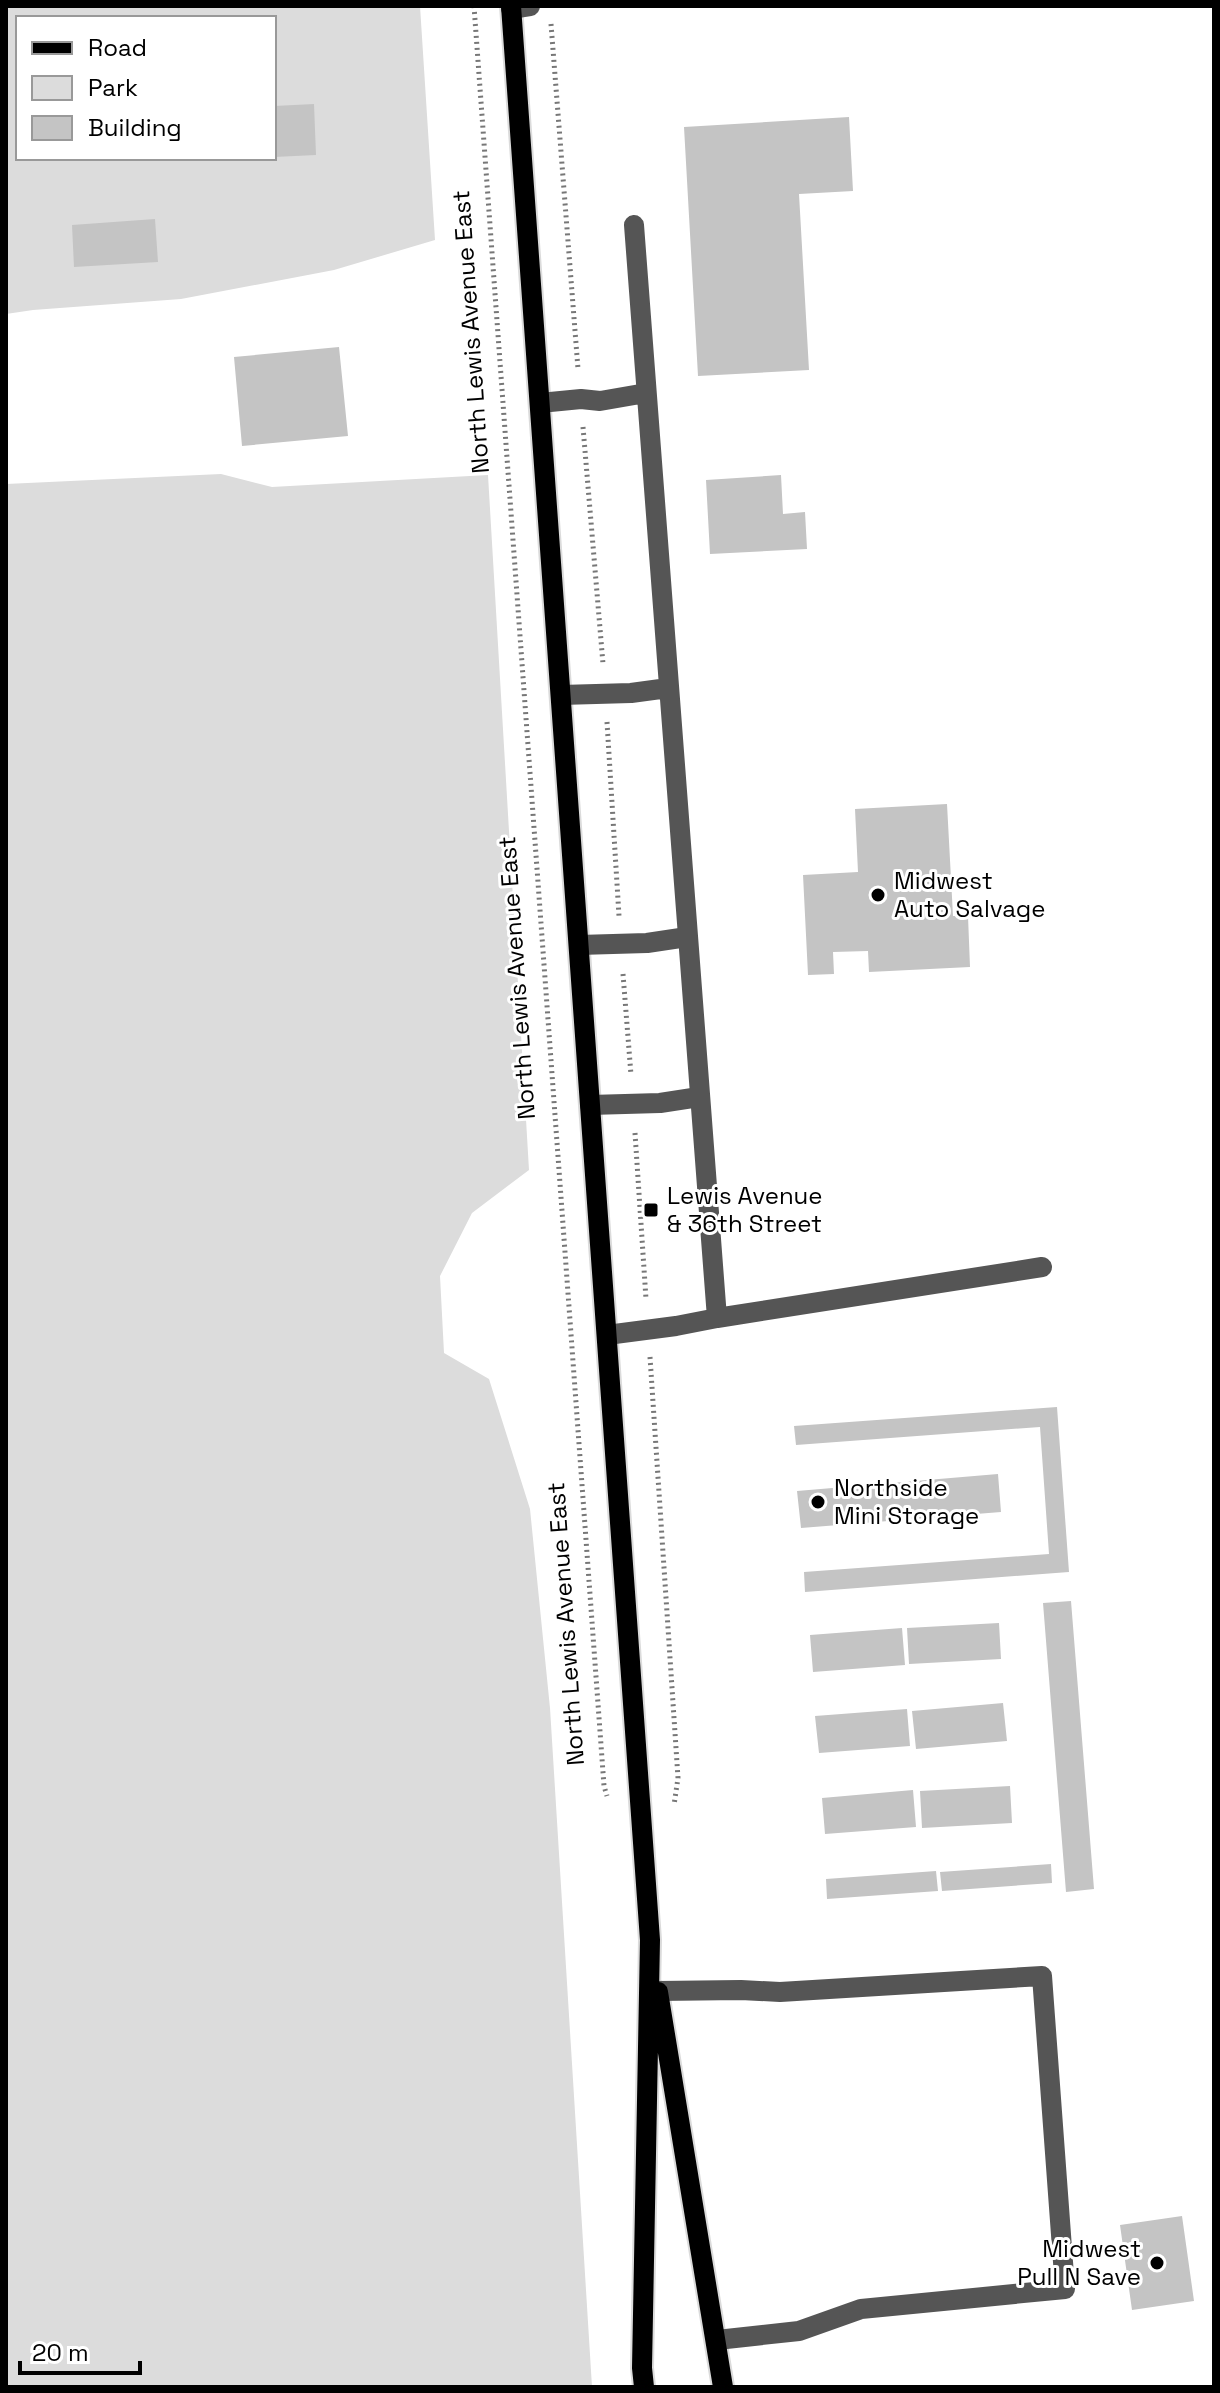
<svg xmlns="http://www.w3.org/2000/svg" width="1220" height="2393" font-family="'Space Grotesk',sans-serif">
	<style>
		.green { fill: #dcdcdc; fill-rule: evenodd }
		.building { fill: #c4c4c4 }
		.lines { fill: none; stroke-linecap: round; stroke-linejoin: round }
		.major-casing { stroke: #dbdbdb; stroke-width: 24 }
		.path { stroke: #777; stroke-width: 5; stroke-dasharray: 2 4; stroke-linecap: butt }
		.minor { stroke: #555; stroke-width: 20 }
		.major { stroke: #000; stroke-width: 20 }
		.poi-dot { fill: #000; stroke: #fff; stroke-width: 3 }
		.labels { text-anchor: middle; stroke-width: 6; stroke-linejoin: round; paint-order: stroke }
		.street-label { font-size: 24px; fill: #000; stroke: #fff }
		.poi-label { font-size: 24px; fill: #000; stroke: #fff; text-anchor: start }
	</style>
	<rect width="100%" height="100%" fill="#fff"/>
	<path class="green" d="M6,6h414l15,234 -101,30 -153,29 -148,11 -27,4zM18,18h256v140h-256z
		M221,474l51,13 216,-12 41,695 -57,43 -32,63 4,77 45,26 41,130 20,199 42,679h-586v-1903z"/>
	<path class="building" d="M314,104l2,51 -42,2v-51z
		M849,117l4,74 -54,3 10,176 -111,6 -14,-249z
		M155,219l3,43 -84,5 -2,-42z
		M339,347l9,89 -106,10 -8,-89z
		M781,475l2,39 22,-2 2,37 -97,5 -4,-74z
		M947,804l6,112h15l2,51 -101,5 -1,-21 -35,1 1,22 -26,1 -5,-100 55,-3 -3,-63z
		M1057,1407l12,165 -264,20 -1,-20 245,-18 -9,-127 -244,18 -2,-19z
		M998,1474l3,38 -200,16 -4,-37z
		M1071,1601l23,288 -28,3 -23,-289z
		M999,1623l2,36 -92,5 -2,-36z
		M902,1628l3,37 -92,7 -3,-37z
		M1003,1703l4,38 -91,8 -4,-38z
		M907,1709l3,37 -91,7 -4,-37z
		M1010,1786l2,37 -90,5 -2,-37z
		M913,1790l3,37 -91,7 -3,-36z
		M1051,1864l1,19 -110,8 -2,-19z
		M936,1871l2,20 -111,8 -1,-20z
		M1182,2216l12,85 -62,9 -12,-85z"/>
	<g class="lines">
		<defs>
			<path id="major" d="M511,6l139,1934 -8,428 2,19
				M658,1992l65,395"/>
		</defs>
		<use href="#major" class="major-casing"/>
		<path class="path" d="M474,6l130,1780 3,10
			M551,24l27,345
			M583,427l20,237
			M607,722l12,194
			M623,974l8,101
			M635,1133l11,166
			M650,1357l28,421 -4,27"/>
		<path class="minor" d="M511,9l19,-3
			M634,225l83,1093
			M540,403l41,-4 19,2 46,-8
			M561,695l70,-2 37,-5
			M579,945l68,-2 40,-6
			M590,1105l70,-2 39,-6
			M607,1335l69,-9 41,-8 325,-51
			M658,1991l83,-1 39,2 262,-16 23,313 -204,20 -62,22 -82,9"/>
		<use href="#major" class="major"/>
	</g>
	<g class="poi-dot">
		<circle cx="878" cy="895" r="8"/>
		<rect x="643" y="1202" width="16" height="16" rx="4"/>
		<circle cx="818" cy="1502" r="8"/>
		<circle cx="1157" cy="2263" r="8"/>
	</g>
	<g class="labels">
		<g class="street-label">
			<text transform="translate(471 332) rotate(-94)" y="8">North Lewis Avenue East</text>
			<text transform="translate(517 978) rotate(-94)" y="8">North Lewis Avenue East</text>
			<text transform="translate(566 1624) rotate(-94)" y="8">North Lewis Avenue East</text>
		</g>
		<g class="poi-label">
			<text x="894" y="889">Midwest<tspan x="894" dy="28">Auto Salvage</tspan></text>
			<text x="667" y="1204">Lewis Avenue<tspan x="667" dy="28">&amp; 36th Street</tspan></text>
			<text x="834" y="1496">Northside<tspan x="834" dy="28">Mini Storage</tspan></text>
			<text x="1141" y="2257" text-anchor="end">Midwest<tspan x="1141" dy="28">Pull N Save</tspan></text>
		</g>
	</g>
	<rect width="1220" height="2393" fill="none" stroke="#000000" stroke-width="16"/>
	<rect x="16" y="16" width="260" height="144" fill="#ffffff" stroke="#999999" stroke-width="2"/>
	<rect x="32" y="42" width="40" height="12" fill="#000000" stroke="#999999" stroke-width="2"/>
	<text x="88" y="56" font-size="24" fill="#000000">Road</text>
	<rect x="32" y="76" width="40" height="24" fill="#dcdcdc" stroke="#999999" stroke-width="2"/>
	<text x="88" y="96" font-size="24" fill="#000000">Park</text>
	<rect x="32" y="116" width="40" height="24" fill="#c4c4c4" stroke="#999999" stroke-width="2"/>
	<text x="88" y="136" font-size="24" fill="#000000">Building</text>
	<path d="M20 2361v12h120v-12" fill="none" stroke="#000000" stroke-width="4"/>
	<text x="32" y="2361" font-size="24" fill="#000000" stroke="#ffffff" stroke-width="6" paint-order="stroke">20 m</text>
</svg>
